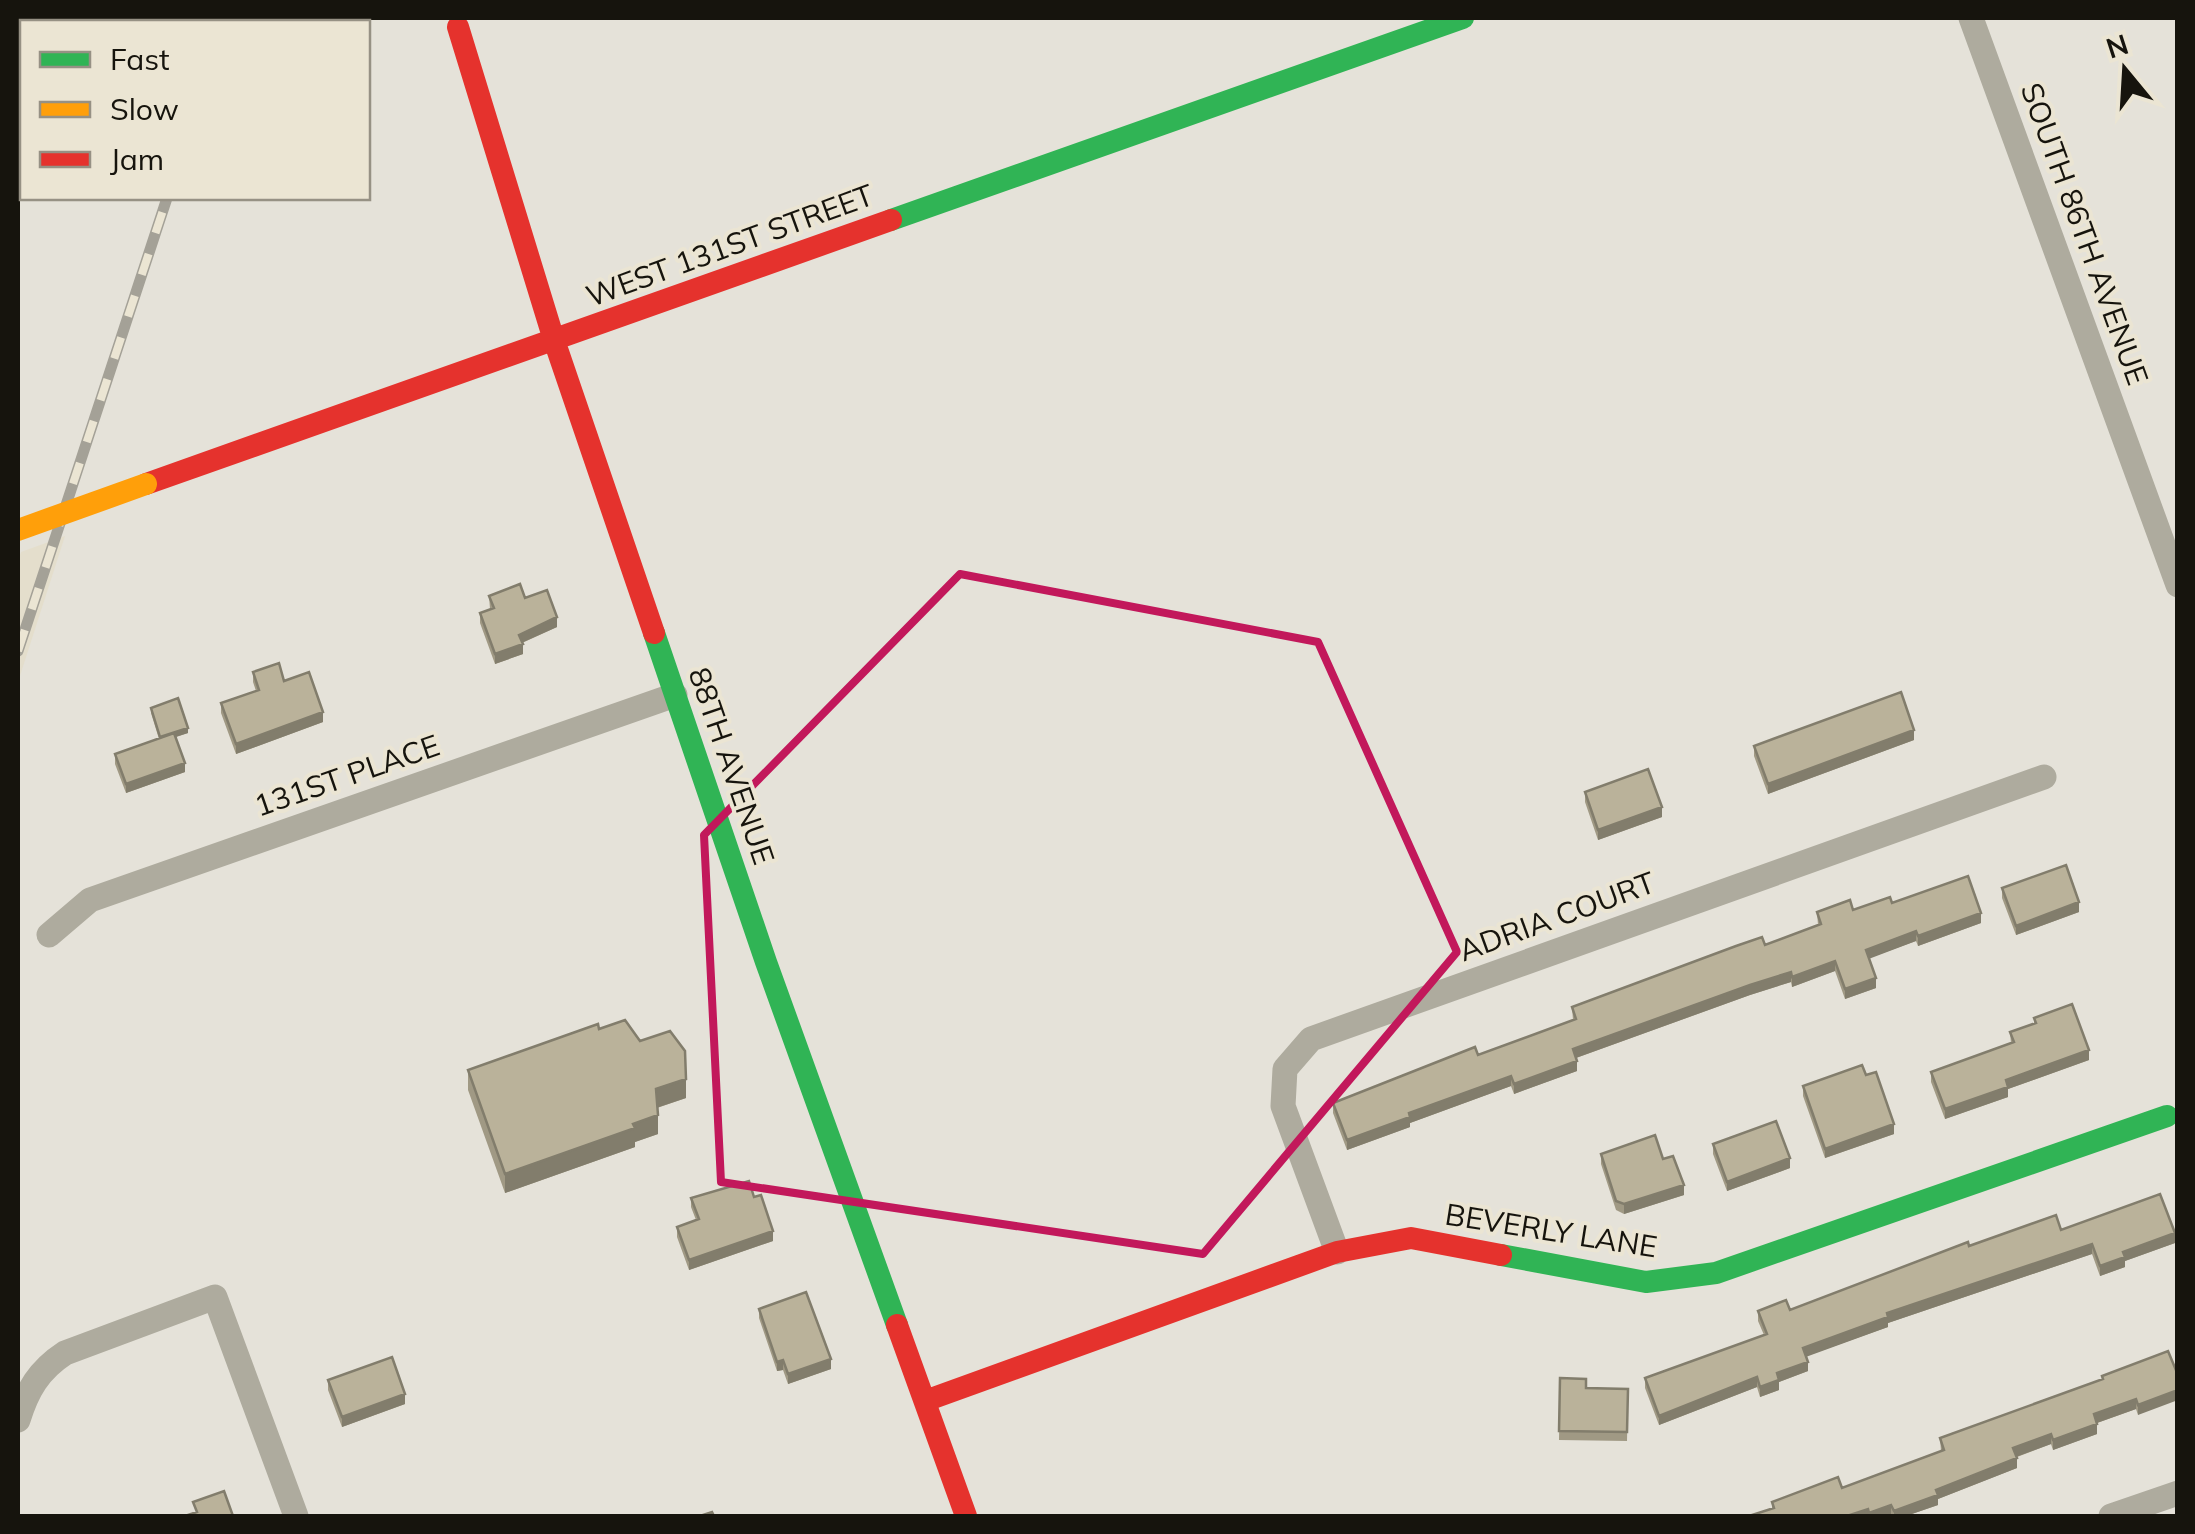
<svg xmlns="http://www.w3.org/2000/svg" width="2195" height="1534" font-family="Mulish,sans-serif">
	<style>
		.built { fill: #e4decc }
		.lines { fill: none; stroke-linecap: round; stroke-linejoin: round }
		.street { stroke: #aeab9e; stroke-width: 25 }
		.fast { stroke: #30b455; stroke-width: 22 }
		.jam { stroke: #e5322d; stroke-width: 22 }
		.rail-casing { stroke: #a4a197; stroke-width: 11 }
		.rail { stroke: #ebe5d3; stroke-width: 8; stroke-dasharray: 22; stroke-linecap: butt }
		.slow-bridge { stroke: #ff9f0a; stroke-width: 22 }
		.wall { fill: #a09984 }
		.shaded-wall { fill: #827d6c }
		.building { fill: #bab29a; stroke: #827d6c; stroke-width: 2.5 }
		.marked { fill: none; stroke: #c2185b; stroke-width: 8; stroke-linejoin: round }
		.labels { text-anchor: middle; stroke-width: 8; stroke-linejoin: round; paint-order: stroke }
		.street-label { font-size: 30px; fill: #16140d; stroke: #ebe5d3 }
	</style>
	<rect width="100%" height="100%" fill="#e5e2d9"/>
	<path class="built" d="M65,536l-47,146v-121l3,-9z"/>
	<g class="lines">
		<path class="street" d="M1971,18l207,567
			M49,935l41,-35 585,-205
			M1337,1252l-54,-146 2,-37 26,-30 733,-262
			M18,1420c9,-30 21,-50 47,-67l150,-56 81,219
			M2111,1516l67,-23"/>
		<path class="fast" d="M891,220l572,-202
			M654,633l112,329 131,363
			M1501,1255l145,27 70,-9 451,-157"/>
		<path class="jam" d="M458,27l96,313 100,293
			M146,484l745,-264
			M897,1325l69,191
			M925,1401l412,-149 74,-14 90,17"/>
		<defs>
			<path id="rail" d="M210,22l2,-4
				M18,651l149,-453"/>
		</defs>
		<use href="#rail" class="rail-casing"/>
		<use href="#rail" class="rail"/>
		<path class="slow-bridge" d="M18,530l128,-46"/>
	</g>
	<path class="wall" d="M489,596l36,2 32,29 -35,16 1,11 -28,10 -15,-41v-10l10,-4z
		M253,672l31,9 39,41 -87,32 -15,-41v-10l35,-12 -3,-9z
		M151,708l37,25 -12,4 9,35 -59,21 -11,-29v-10l44,-15 -8,-26z
		M1914,740l-146,54 -14,-38v-10z
		M1585,792l77,25 -64,23 -13,-38z
		M2002,888l77,24 -63,23 -14,-37z
		M1892,903l89,20 -63,23 -2,-5 -47,17 7,30 -31,11 -10,-28 -43,16 -1,-5 -41,13 -174,63 1,13 -63,23 -3,-8 -101,37v4l-63,23 -14,-37v-10l145,-48 95,-35 -1,-13 193,-62 53,-20 -1,-13 36,-2z
		M2034,1018l55,42 -81,29v8l-63,22 -14,-37v-10l80,-29 -1,-11 24,-9z
		M599,1029l41,12 46,57 -29,10 1,26 -23,8v5l-130,46 -37,-103v-20z
		M1866,1075l28,59 -69,24 -22,-62v-10z
		M1713,1144l77,24 -63,23 -14,-37z
		M1601,1154l62,5 21,36 -60,19 -8,-4 -15,-46z
		M754,1197l19,44 -84,29 -12,-33v-10l19,-7 -5,-13v-9z
		M2061,1230l114,13 -50,18v6l-25,9 -8,-22 -204,69v4l-82,29 2,15 -29,11v8l-19,7 -3,-10 -98,38 -14,-37v-10l119,-43 -6,-14v-10l32,-1 179,-64z
		M759,1309l72,60 -43,15 -5,-14 -6,1 -18,-53z
		M2168,1351l-30,64 -2,-6 -39,14v11l-44,16 -2,-6 -34,13v11l-79,31v6l-32,11h-14l-1,-1 -4,1h-138l23,-8v-6l70,-14 99,-37 -1,-13 162,-58v-4z
		M1560,1378l26,10 42,1 -1,52 -68,-1z
		M328,1380l77,24 -63,23 -14,-37z"/>
	<path class="shaded-wall" d="M557,617v10l-38,17v-9z
		M523,644v10l-28,10v-10z
		M323,712v10l-87,32v-10z
		M188,728v5l-28,9v-5z
		M1914,730v10l-146,54v-10z
		M185,763v9l-59,21v-9z
		M1662,807v10l-64,23v-10z
		M2079,902v10l-63,23v-9z
		M1981,913v10l-63,23v-10z
		M1916,931v10l-50,19v-10z
		M1835,961v10l-43,16v-10z
		M1791,972v10l-41,13 -177,64v-10l177,-64z
		M1876,978v10l-31,11v-10z
		M2089,1050v10l-81,29v8l-63,22v-10l61,-29z
		M1577,1061v10l-63,23v-10z
		M1511,1076v10l-101,37v4l-63,23v-10l62,-27z
		M686,1079v19l-30,10v-19z
		M658,1115v19l-23,8v5l-130,46v-19z
		M1894,1124v10l-69,24v-9z
		M1790,1158v10l-63,23v-9z
		M1684,1185v10l-60,19v-10z
		M773,1231v10l-84,29v-10z
		M2175,1233v10l-50,18v6l-25,9v-10l23,-14z
		M2092,1244v10l-204,69v4l-85,31v-10l84,-35z
		M831,1359v10l-43,15v-10z
		M783,1360v10l-6,1v-9z
		M1808,1362v9l-29,11v8l-19,7v-10l17,-14z
		M1757,1377v10l-98,38v-9z
		M2178,1390v10l-40,15v-10z
		M405,1394v10l-63,23v-10z
		M2136,1399v10l-42,15v-10z
		M2097,1424v10l-44,16v-10z
		M2051,1434v10l-38,14v-10z
		M2017,1458v10l-79,31v6l-32,11h-12v-5l42,-21z
		M1891,1505v10l-22,1v-3z
		M1868,1509v7h-21z"/>
	<path class="building" d="M520,584l5,14 22,-8 10,27 -38,18 4,9 -28,10 -15,-41 14,-5 -5,-12z
		M279,663l5,18 25,-9 14,40 -87,32 -15,-41 38,-13 -6,-18z
		M1901,692l13,38 -146,54 -14,-38z
		M178,698l10,30 -28,9 -9,-29z
		M174,733l11,30 -59,21 -11,-30z
		M1648,769l14,38 -64,23 -13,-38z
		M2066,865l13,37 -63,24 -14,-38z
		M1968,876l13,37 -63,23 -2,-5 -50,19 10,28 -31,11 -10,-28 -43,16 -1,-5 -41,13 -177,64 4,12 -63,23 -3,-8 -102,37 1,4 -63,23 -14,-37 142,-56 3,8 98,-36 -4,-12 164,-61 26,-9 3,8 56,-21 -4,-12 33,-12 3,10 37,-13 2,6z
		M2072,1004l17,46 -83,30 2,7 -63,22 -14,-37 83,-30 -4,-10 26,-9 -2,-5z
		M625,1020l15,21 30,-10 15,20 1,28 -30,10 2,26 -25,9 2,4 -130,46 -37,-104 130,-46 1,5z
		M1862,1065l4,10 10,-3 18,52 -69,25 -22,-63z
		M1776,1121l14,37 -63,24 -14,-38z
		M1655,1135l8,24 10,-3 11,29 -60,19 -8,-3 -15,-47z
		M749,1181l5,16 7,-2 12,36 -84,29 -12,-33 22,-8 -8,-21z
		M2160,1194l15,39 -52,19 2,5 -25,9 -8,-22 -205,69 1,4 -85,31 5,14 -31,11 2,7 -19,7 -3,-10 -98,39 -14,-38 122,-44 -9,-23 28,-11 4,10 178,-68 1,4 87,-31 5,15z
		M806,1292l25,67 -43,15 -5,-14 -6,2 -18,-53z
		M2168,1351l10,24v15l-40,15 -2,-6 -42,15 3,10 -44,16 -2,-6 -38,14 4,10 -81,32 2,5 -44,16 -3,-6 -22,8 -1,-4 -21,7h-98l25,-8 -2,-6 66,-25 4,11 102,-38 -4,-12 163,-59 -1,-3z
		M392,1357l13,37 -63,23 -14,-37z
		M1560,1378l26,1v9l42,1 -1,43 -68,-1z
		M224,1491l9,25h-48l12,-4 -4,-10z
		M712,1512l2,4h-14z"/>
	<path class="marked" d="M960,574l358,68 139,310 -254,302 -482,-72 -17,-347z"/>
	<g class="labels">
		<g class="street-label">
			<text transform="translate(2084 234) rotate(70)" y="10">SOUTH 86TH AVENUE</text>
			<text transform="translate(730 246) rotate(-20)" y="10">WEST 131ST STREET</text>
			<text transform="translate(731 766) rotate(71)" y="10">88TH AVENUE</text>
			<text transform="translate(347 776) rotate(-19)" y="10">131ST PLACE</text>
			<text transform="translate(1557 917) rotate(-20)" y="10">ADRIA COURT</text>
			<text transform="translate(1551 1231) rotate(9)" y="10">BEVERLY LANE</text>
		</g>
	</g>
	<rect width="2195" height="1534" fill="none" stroke="#16140d" stroke-width="40"/>
	<rect x="20" y="20" width="350" height="180" fill="#ebe5d3" stroke="#969184" stroke-width="2.5"/>
	<rect x="40" y="52" width="50" height="15" fill="#30b455" stroke="#969184" stroke-width="2.5"/>
	<text x="110" y="70" font-size="30" fill="#16140d">Fast</text>
	<rect x="40" y="102" width="50" height="15" fill="#ff9f0a" stroke="#969184" stroke-width="2.5"/>
	<text x="110" y="120" font-size="30" fill="#16140d">Slow</text>
	<rect x="40" y="152" width="50" height="15" fill="#e5322d" stroke="#969184" stroke-width="2.5"/>
	<text x="110" y="170" font-size="30" fill="#16140d">Jam</text>
	<g transform="translate(2125 70) rotate(342)" stroke="#ebe5d3" stroke-width="8" paint-order="stroke">
	<path d="M0-8L18 38L0 25L-18 38Z" fill="#16140d"/>
	<text y="-15" font-size="28" font-weight="bold" text-anchor="middle" fill="#16140d">N</text>
	</g>
</svg>
